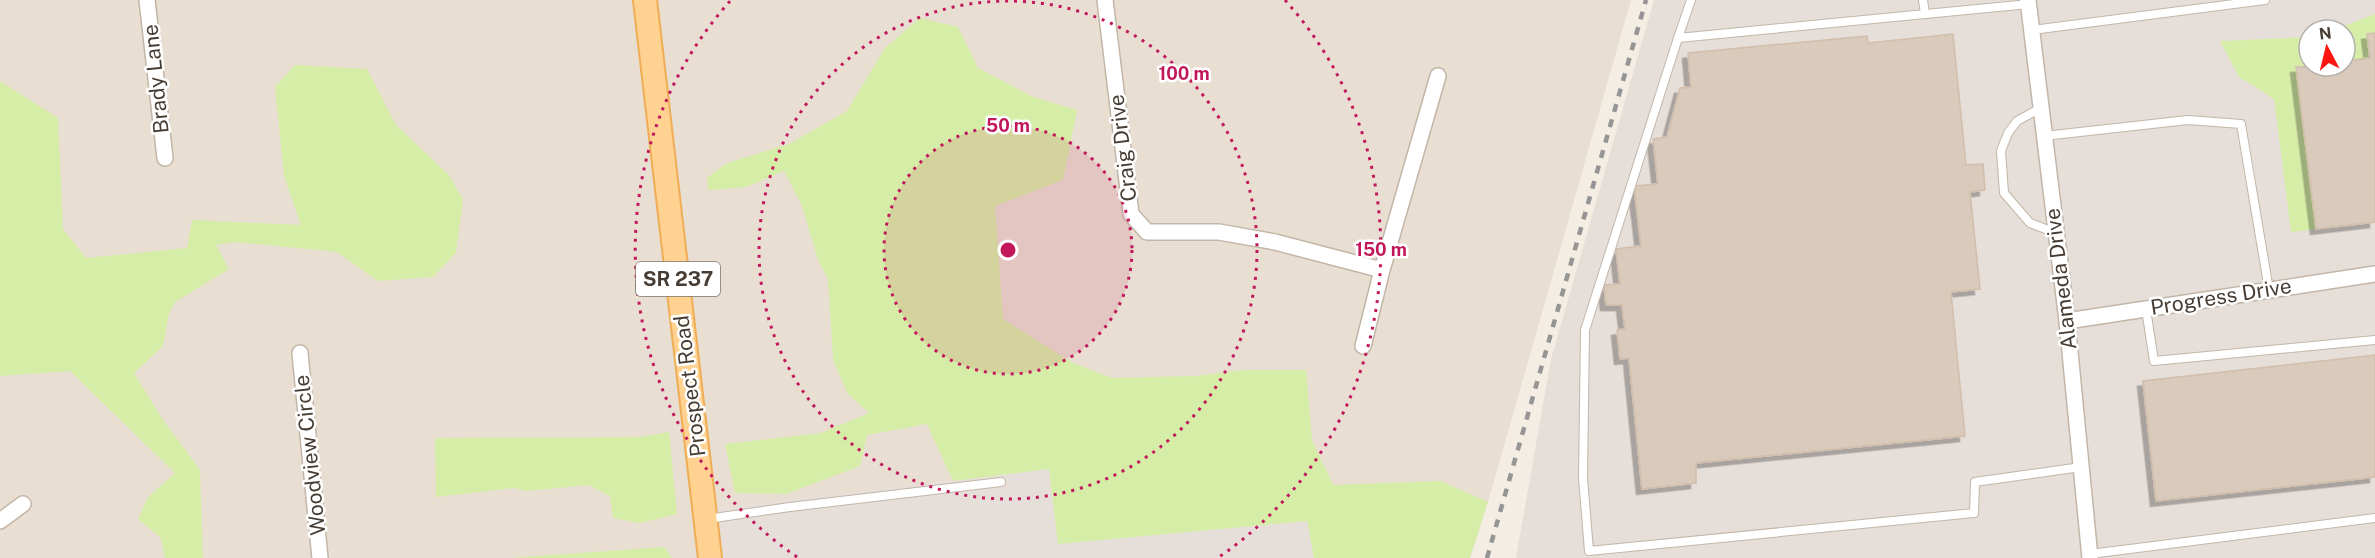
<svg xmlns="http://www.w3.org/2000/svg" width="2375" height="558" font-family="'Public Sans',sans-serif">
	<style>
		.residential { fill: #e8ded1 }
		.industrial { fill: #e6ded9; fill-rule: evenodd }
		.green { fill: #d6eda8 }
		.building { fill: #d9cabb; stroke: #d2beab; stroke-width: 1.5; filter: url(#shadow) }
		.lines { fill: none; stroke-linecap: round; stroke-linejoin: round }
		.lane-casing { stroke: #c3b6a8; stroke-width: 10 }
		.street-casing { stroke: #c3b6a8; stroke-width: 18 }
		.primary-casing { stroke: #efae56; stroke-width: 26 }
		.lane { stroke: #fff; stroke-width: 8 }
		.street { stroke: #fff; stroke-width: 15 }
		.primary { stroke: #ffd291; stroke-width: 22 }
		.rail { stroke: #959595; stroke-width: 4.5; stroke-dasharray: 8 8; stroke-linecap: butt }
		.ring { fill: none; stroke: #c2185b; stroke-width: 3; stroke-dasharray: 3 6 }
		.labels { text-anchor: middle; stroke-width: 5; stroke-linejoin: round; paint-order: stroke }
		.shield { fill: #fff; stroke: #7e7670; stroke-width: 1.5 }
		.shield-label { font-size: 20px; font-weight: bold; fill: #463c33 }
		.street-label { font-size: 21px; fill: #463c33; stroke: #fff }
		.centre { fill: #c2185b; stroke: #fff; stroke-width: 3 }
		.ring-label { font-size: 18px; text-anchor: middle; font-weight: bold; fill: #c2185b; stroke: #fff; stroke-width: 5; stroke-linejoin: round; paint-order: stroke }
	</style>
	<defs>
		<filter id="shadow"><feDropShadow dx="-5.5" dy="5.5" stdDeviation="0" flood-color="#0004"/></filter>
	</defs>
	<rect width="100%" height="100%" fill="#f4ede4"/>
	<path class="residential" d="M0,0h633l23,201 13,-2 41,359h-710z
		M655,0h976l-143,502 -18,56h-156l-7,-37 -249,23 -9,-75 -333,40 -4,-18z"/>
	<path class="industrial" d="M1654,0h721v558h-859l35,-199zM2309,30h36v36h-36z
		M1049,469l9,75 249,-23 7,37h-592l-6,-49z"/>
	<path class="green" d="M2375,14v19l-8,1 3,24 -25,3v-31h-11z
		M920,18l38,9 20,41 55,29 44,13 -14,70 -68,26 8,113 70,44 39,15 84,-2 47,-6h63l6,70 21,45 108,-4 47,21 -18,56h-156l-7,-37 -249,23 -9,-75 -96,12 -26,-57 -60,11 -7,31 -74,28 -51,-1 -10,-49 96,-11 48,-20 -22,-20 -14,-34 -5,-80 -10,-19 -16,-54 -18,-35 -38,16 -38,3 -1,-12 20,-15 62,-19 58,-33 38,-63z
		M2309,37v28l-13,2 20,162 -25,3 -17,-133 -35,-22 -19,-36z
		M295,65l72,4 29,56 53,50 14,25 -7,53 -23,24 -55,4 -41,-29 -102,-10 -19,3 13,24 -54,33 -6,11 -6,33 -29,27 27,44 39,53 3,88h-38l-4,-20 -23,-19 10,-22 27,-24 -105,-102 -70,5v-295l58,37 5,111 23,29 101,-10 5,-28 109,5 -17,-49 -9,-89z
		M669,432l8,82 -37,9 -27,-5 -3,-22 -21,-11 -62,6 -13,-3 -78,9 -1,-59 207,-1z
		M664,547l8,11h-163z"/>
	<path class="building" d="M2375,33v189l-59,7 -20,-162 49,-1v-5l25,-3 -3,-24z
		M1953,34l13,131 17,-1 2,26 -15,2 10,97 -29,3 14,144 -269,27v20l-54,6 -13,-131 -9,1 -3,-29 8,-1 -3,-24h-16l-2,-20 16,-1 -4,-35 25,-3 -7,-60 24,-2 -5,-45 14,-2 13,-49 11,-1 -3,-34 179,-17 1,7z
		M2375,355v122l-219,24 -13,-120z"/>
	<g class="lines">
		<defs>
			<path id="lane" d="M1691,0l-13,38 351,-34
				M1923,0l2,14
				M2032,30l233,-30
				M1678,38l-93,292 -2,148 6,73 385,-38 1,-31 106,-15
				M2041,108l-24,13 -9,12 -7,18 3,42 26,30 26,10
				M2044,136l144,-16 53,4 28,166
				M2146,309l8,52 221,-21
				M707,519l83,-12 211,-25
				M2090,554l285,-36"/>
			<path id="street" d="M147,0l18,158
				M1105,0l26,214 16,18h72l56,10 107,28
				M2028,0l39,321 23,237
				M2067,321l308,-47
				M1363,346l19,-76 56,-194
				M300,353l20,205
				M0,521l23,-17"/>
			<path id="primary" d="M645,0l65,558"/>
		</defs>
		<use href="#lane" class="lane-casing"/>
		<use href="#street" class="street-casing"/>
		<use href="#primary" class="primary-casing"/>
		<use href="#lane" class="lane"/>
		<use href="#street" class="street"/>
		<use href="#primary" class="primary"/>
		<path class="rail" d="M1487,558l159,-558"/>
	</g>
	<circle cx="1008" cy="250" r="124" fill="#c2185b" fill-opacity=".12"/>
	<g class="ring">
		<circle cx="1008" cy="250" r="124"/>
		<circle cx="1008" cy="250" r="249"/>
		<path d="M797 557A373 373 0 0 1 731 0M1285 0A373 373 0 0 1 1219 557"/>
	</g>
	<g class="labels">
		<rect class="shield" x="636" y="262" width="84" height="34" rx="4.5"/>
		<g class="shield-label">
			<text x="678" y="286">SR 237</text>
		</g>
		<g class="street-label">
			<text transform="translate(156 79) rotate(-96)" y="7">Brady Lane</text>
			<text transform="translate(1123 148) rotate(-97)" y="7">Craig Drive</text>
			<text transform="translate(2061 279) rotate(-97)" y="7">Alameda Drive</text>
			<text transform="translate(2221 297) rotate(-9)" y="7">Progress Drive</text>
			<text transform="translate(690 386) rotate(-97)" y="7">Prospect Road</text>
			<text transform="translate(310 455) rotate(-96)" y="7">Woodview Circle</text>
		</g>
	</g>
	<circle cx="1008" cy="250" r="9" class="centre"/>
	<g class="ring-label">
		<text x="1184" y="80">100 m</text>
		<text x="1008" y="132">50 m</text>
		<text x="1381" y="256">150 m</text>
	</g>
	<g transform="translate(2327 48) rotate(353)"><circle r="28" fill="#ffffff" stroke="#b5b1ad" stroke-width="1.5"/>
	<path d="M0-4.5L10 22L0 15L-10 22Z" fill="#ff150f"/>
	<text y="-9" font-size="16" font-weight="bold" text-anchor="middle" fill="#463c33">N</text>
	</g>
</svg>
